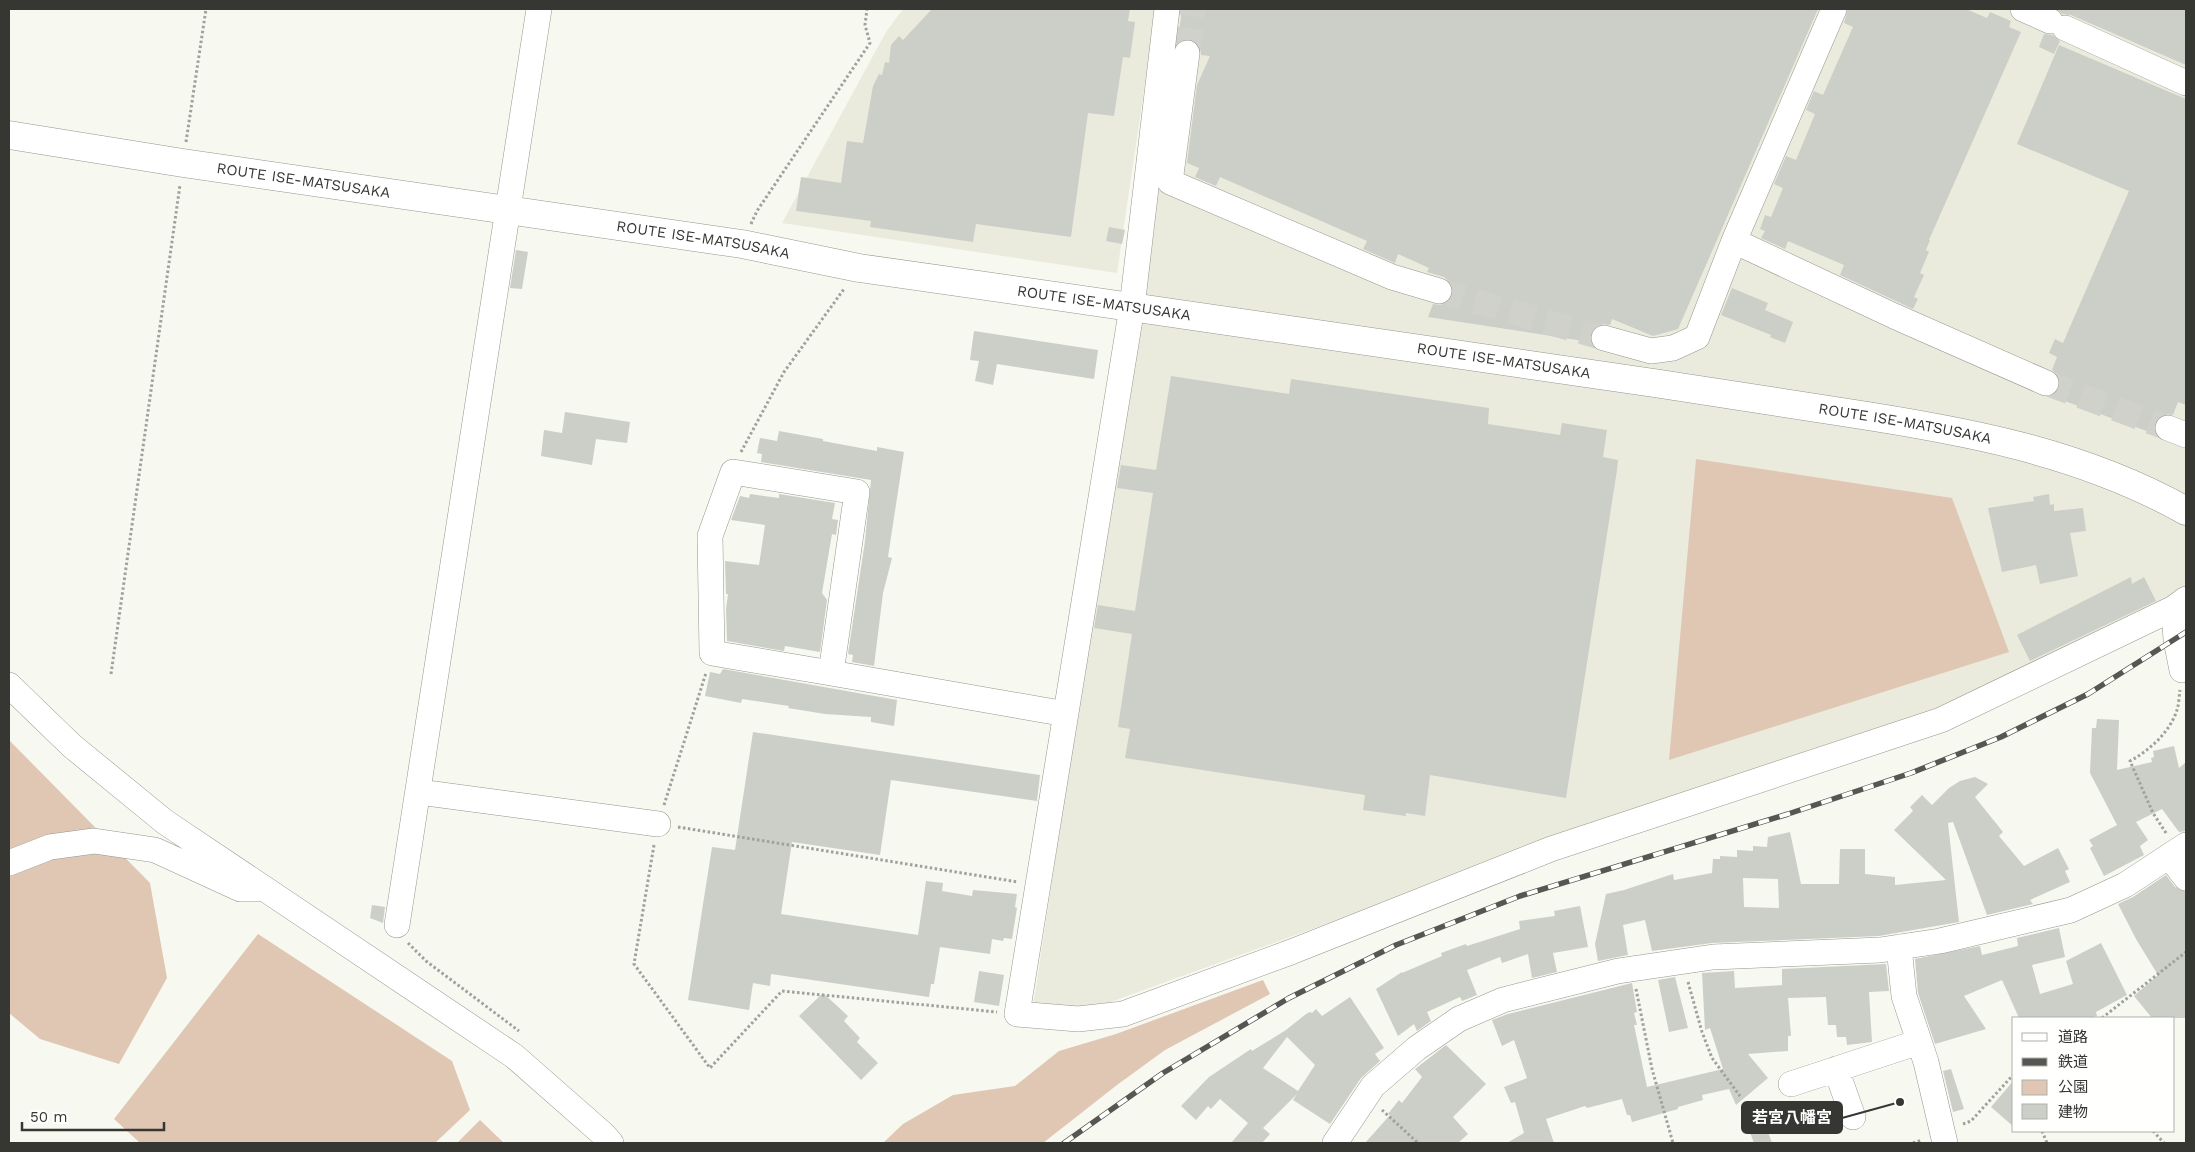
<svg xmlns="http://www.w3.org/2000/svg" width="2195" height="1152" font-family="'Work Sans','Noto Sans JP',sans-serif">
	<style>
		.built { fill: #ebebdd }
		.green { fill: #e0c7b3 }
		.building { fill: #cbcfc8; fill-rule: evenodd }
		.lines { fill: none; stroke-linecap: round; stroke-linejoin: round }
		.minor-tunnel { stroke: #d0d1ca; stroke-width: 25; stroke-dasharray: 25 12; stroke-linecap: butt }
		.minor-casing { stroke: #95968e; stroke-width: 26 }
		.major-casing { stroke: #95968e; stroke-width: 29 }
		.path { stroke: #a0a19b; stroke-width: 3; stroke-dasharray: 2.5 2.5; stroke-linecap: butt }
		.minor { stroke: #fff; stroke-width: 25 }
		.major { stroke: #fff; stroke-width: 28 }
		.rail-casing { stroke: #565652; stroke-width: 5.5 }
		.rail { stroke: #fffffe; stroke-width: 4; stroke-dasharray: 11; stroke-linecap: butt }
		.labels { text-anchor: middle; stroke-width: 5; stroke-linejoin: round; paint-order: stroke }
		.street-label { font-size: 15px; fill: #363633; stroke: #fffffe }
		.leader { fill: none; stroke: #363633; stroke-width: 2 }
		.callout-dot { fill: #363633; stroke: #fffffe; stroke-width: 2 }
		.callout { fill: #363633; stroke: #363633; stroke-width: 2 }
		.callout-label { font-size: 16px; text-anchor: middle; font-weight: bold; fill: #fff }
	</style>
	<rect width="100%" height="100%" fill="#f7f8f0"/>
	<path class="built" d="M903,9h253l-39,264 -335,-50 104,-191z
		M1179,9h1007v582l-236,115 -417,139 -196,75 -243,88 -62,5 113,-748z"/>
	<path class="green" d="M1696,459l256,39 57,154 -340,108z
		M9,740l141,143 17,95 -48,86 -79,-25 -31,-26z
		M258,934l194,127 18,49 -35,33h-295l-26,-24z
		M1263,980l7,14 -105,56 -48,35 -74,58h-160l20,-19 50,-29 62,-9 44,-35 57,-17z
		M480,1120l24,23h-47z"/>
	<path class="building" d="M932,9h198l-2,12 7,1 -5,36 -7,-1 -9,59 -26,-3 -17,124 -95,-13 -3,18 -103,-15 1,-6 -75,-10 5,-34 40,6 6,-42 16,2 10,-57 6,-12 3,1 3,-13 4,1 2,-18 8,-9 4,4z
		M1182,9h636l-140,320 -25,7 -41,-17 -2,6 -9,-1 -7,4 -4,7v7l-162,-25 5,-13 9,1 7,-4 4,-5v-8l-3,-6 -6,-5 -17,-5 2,-4 -31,-14 -3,9 -32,-14 4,-8 -147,-64 -4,9 -21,-9 4,-9 -12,-5 10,-78 13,-29 -9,-1 -1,-8 -5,-6 -7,-2 -10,4z
		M1848,9h118l21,9 3,-6 21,9 -2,6 12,5 -92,208h1l-4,10 3,2 -9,21 4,2 -10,22 4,2 -5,10 -73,-34 4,-10 -56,-24 -3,8 -24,-11 4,-7 -5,-2 5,-14 6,2 12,-29 -9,-4 12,-28 10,4 19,-46 -9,-4 8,-19 9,4 30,-68 -9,-4z
		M2057,9h129v56l-115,-50 -9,-1z
		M2044,34l9,1 7,6 -6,13 -15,-7z
		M2059,45l127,54v306l-8,-3 -5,13 -8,-1 -6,3 -5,6 1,11 -104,-38 8,-7 1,-7 -2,-7 -6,-5 5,-13 -8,-4 6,-14 8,4 66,-152 -112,-47z
		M1109,227l16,3 -3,14 -16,-3z
		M516,250l12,2 -6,37 -12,-1z
		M1732,288l36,15 -3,7 28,12 -8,21 -15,-6 1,-2 -50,-20z
		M974,331l124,19 -4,29 -97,-15 -4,21 -18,-4 4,-20 -9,-1z
		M1171,376l118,18 2,-15 198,29 -1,16 72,11 2,-12 45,7 -4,27 15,3 -1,10 -51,328 -136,-23 -5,41 -19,-3v3l-43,-6 2,-15 -240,-37 5,-29 -12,-2 14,-93 -38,-6 4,-23 37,6 18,-118 -36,-5 4,-23 35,5z
		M565,412l65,10 -3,21 -31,-4 -4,26 -51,-9 3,-26 18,3z
		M779,431l44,8v2l54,10v-4l27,5 -16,105 4,1 -9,35 -9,73 -22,-4 1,-7 -5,-1 17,-113 6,-61 -110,-18 1,-8 -5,-1 3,-15 17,3z
		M750,494l29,4v-4l56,9 -3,16 6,1 -2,15 -4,-1 -10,59 5,7 -7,52 -35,-6 -1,5 -57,-10 -1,-32 2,-15h-2l-1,-33 34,4 6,-40 -34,-5 9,-24 9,2z
		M2049,494l1,11 4,-1v7l29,-3 3,23 -16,2 8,43 -38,8 -4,-19 -34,7 -14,-64 46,-7 -1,-4z
		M2131,577l1,7 12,-7 12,24 -126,60 -13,-26z
		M723,669l174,31 -3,26 -23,-4v-5l-46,-3 -37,-6 1,-2 -47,-7 -1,4 -36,-7 5,-24 10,2z
		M2097,719l22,1 -2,50 35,-8 -1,-4 3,-1 -1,-6 21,-5 5,22 7,-6v69l-7,1 -17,-23 -26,13 12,18 -8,6 4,9 -40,21 -14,-28 3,-2 -4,-6 28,-15 -27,-52 2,-45h4z
		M753,732l287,43 -3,26 -146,-21 -11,75 -88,-13 -11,72 137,21 8,-54 17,2 -1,8 30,5 1,-6 44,4 -2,13 2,1 -5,31 -8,-1 -1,3 -11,-2 -2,15 -50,-7 -6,37h-3l-2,13 -158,-23 -1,12 -17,-3 -4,27 -61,-10 24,-153 23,3z
		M1975,777l13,7 -13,13 28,35 -4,4 25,30 34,-18 11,21 -4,2 5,11 -40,18 3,4 -46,11 -34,-93 -5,1 11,99 -80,14 -167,7 -60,8 -7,-31 -22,5 5,30 -30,6 -3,-17 11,-50 18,-4 49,-16 1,6 38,-7 1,-14h7v-3l17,1v-7l16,1v-5l14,1 1,-10 22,-5 11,52h38l1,-35h25v25l30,3v8l51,-5 -52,-50 19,-19 -3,-4 12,-12 10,10 17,-17 11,-7zM1743,878l35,1 1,29 -35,-1z
		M2166,875l9,12 11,5v126h-34l-18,-22 24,-21 -22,-36 -18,-35 15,-7z
		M372,905l13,2 -2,16 -13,-5z
		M1580,906l8,41 -35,6 4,19 -25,6 -4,-24 -26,9 -2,-6 -33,13 10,25 -15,6 -2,-4 -33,15 4,9 -14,10 -3,-7 -16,12 -22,-47 26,-17v1l40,-17 -1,-3 25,-9 1,2 53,-17 -1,-8 36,-5 -1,-5z
		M2059,928l6,29 -33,8 8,29 33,-10 -7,-23 35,-18 26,52 -31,17 1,4 -8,2h-70l-17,-38 -38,16 22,33 -51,15 -17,-51 -3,-34 65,-13 2,9 36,-9 -1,-8z
		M1886,964l3,27 -20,1 3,50 -25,3 -1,-8h-9l-1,-12h-8l-2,-28 -38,1 3,38h-3v15l-40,3 20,24 -32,27 -7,-16 -27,6 1,5 -25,7v2l-46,13 -2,-7h-3l-5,-16 -35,9 -2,-2 -39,13 8,24h-47l17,-10 -9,-31 -4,1 -7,-16 23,-9 -13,-38 -12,6 -10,-26 16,-6 124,-31 5,29 -3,1 3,12h-3l13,62 76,-18 -13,-41 -5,2 -3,-57 32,-2 1,17 47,-3v-16z
		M979,971l25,4 -5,31 -25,-4z
		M1675,977l13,51 -19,4 -11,-52z
		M823,993l25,23 -4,5 16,17 -3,4 21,21 -17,17 -62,-64z
		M1350,997l34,51 -9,6 5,7 -19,17 -31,46 -37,-24 4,-6 -34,34 7,6 -8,9h-31l17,-20 -28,-24 -9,10 -3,-3 -12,14 -15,-14 28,-29 42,-28 1,2 34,-21 20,-16 4,-2 2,1 4,-4 6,7zM1287,1037l28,28 -17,26 -35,-23z
		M1446,1045l40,39 -33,33 15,17 -10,9h-93l25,-28 -2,-1 11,-14 3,3 20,-26 -7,-8z
		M1951,1069l13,40 -11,3 -10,-41z
		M2014,1080v47l-23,-20z
		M1764,1121l8,22h-18l-6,-16z"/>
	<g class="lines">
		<path class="minor-tunnel" d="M1187,53l6,-44
			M1439,291l165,47
			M2046,383l122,45"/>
		<defs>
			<path id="minor" d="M1167,9l-35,298 -115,707 61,5 45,-5 168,-62 260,-103 390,-129 233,-112 12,-9
				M2023,9l27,12
				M2065,28l121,55
				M1187,53l-17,129 222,95 47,14
				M1734,241l100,-232
				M1604,338l47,13 22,-3 24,-11 37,-96 160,75 152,67
				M2168,428l18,7
				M733,472l124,20 -26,181 -119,-20 -2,-117z
				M2174,608l2,32 6,30 4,-3
				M831,673l235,41
				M9,685l63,61 93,76 349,234 90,79 7,8
				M419,792l239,32
				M2169,856l17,22
				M9,863l41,-16 44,-6 61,9 85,39h18
				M397,925l142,-916
				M1899,947l5,49 22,66 19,81
				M1836,1069l17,48
				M1791,1084l128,-42
				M1335,1143l38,-57 44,-38 42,-29 44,-19 115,-29 95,-14 167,-7 60,-9 131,-31 54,-25 61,-40"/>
			<g id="major">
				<path id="s1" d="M9,135l174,28 559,81 117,24c265,38 530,75 795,115 62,10 125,19 188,29 119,18 237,39 344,99"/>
			</g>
		</defs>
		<use href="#minor" class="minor-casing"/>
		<use href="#major" class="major-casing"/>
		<path class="path" d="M186,142l20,-133
			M751,224l6,-13 113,-168 -5,-18 2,-16
			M741,452l43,-80 60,-83
			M111,674l69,-489
			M664,805l42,-132
			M678,827l340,55
			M2166,833l-13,-20 -23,-52c20,-11 40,-29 47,-51 2,-6 2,-14 3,-20
			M654,845l-20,119 76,104 72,-77 215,21
			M408,943l18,18 93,70
			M1688,982l14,50 10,26 28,38
			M1636,989l16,80 21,74
			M2102,1018l84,-66
			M1382,1110l36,33
			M1963,1124l8,-3 43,-47
			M2042,1131l5,12
			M2153,1131l11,12
			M1913,1143l9,-3"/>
		<use href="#minor" class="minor"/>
		<use href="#major" class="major"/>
		<defs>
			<path id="rail" d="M1064,1143l99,-70 126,-75 107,-53 124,-49 268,-82 123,-41 90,-36 87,-43 98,-62"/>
		</defs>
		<use href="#rail" class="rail-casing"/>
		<use href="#rail" class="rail"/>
	</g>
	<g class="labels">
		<g class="street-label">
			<text dy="5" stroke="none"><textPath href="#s1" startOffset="298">ROUTE ISE-MATSUSAKA</textPath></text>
			<text dy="5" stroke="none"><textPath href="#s1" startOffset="702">ROUTE ISE-MATSUSAKA</textPath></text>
			<text dy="5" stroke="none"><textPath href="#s1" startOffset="1108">ROUTE ISE-MATSUSAKA</textPath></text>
			<text dy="5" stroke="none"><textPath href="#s1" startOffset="1512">ROUTE ISE-MATSUSAKA</textPath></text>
			<text dy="5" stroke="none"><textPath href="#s1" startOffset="1918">ROUTE ISE-MATSUSAKA</textPath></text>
		</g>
	</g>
	<path class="leader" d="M1900 1102L1842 1118"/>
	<circle class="callout-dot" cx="1900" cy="1102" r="5"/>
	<rect class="callout" x="1742" y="1102" width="100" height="31" rx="5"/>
	<g class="callout-label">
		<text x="1792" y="1123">若宮八幡宮</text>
	</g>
	<rect width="2195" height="1152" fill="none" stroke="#363633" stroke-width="20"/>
	<rect x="2012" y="1017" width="162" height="115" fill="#fffffe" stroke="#afafad"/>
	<rect x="2022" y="1033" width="25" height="8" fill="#ffffff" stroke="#afafad"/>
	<text x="2058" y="1042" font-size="15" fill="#363633">道路</text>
	<rect x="2022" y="1058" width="25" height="8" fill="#565652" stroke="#afafad"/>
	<text x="2058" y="1067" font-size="15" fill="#363633">鉄道</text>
	<rect x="2022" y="1080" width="25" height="15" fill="#e0c7b3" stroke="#afafad"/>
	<text x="2058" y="1092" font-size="15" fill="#363633">公園</text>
	<rect x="2022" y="1104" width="25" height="15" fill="#cbcfc8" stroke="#afafad"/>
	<text x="2058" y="1117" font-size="15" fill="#363633">建物</text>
	<path d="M22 1122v8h142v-8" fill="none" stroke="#363633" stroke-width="2.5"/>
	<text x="30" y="1122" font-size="15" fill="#363633" stroke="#fffffe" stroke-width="4" paint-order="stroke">50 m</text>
</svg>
